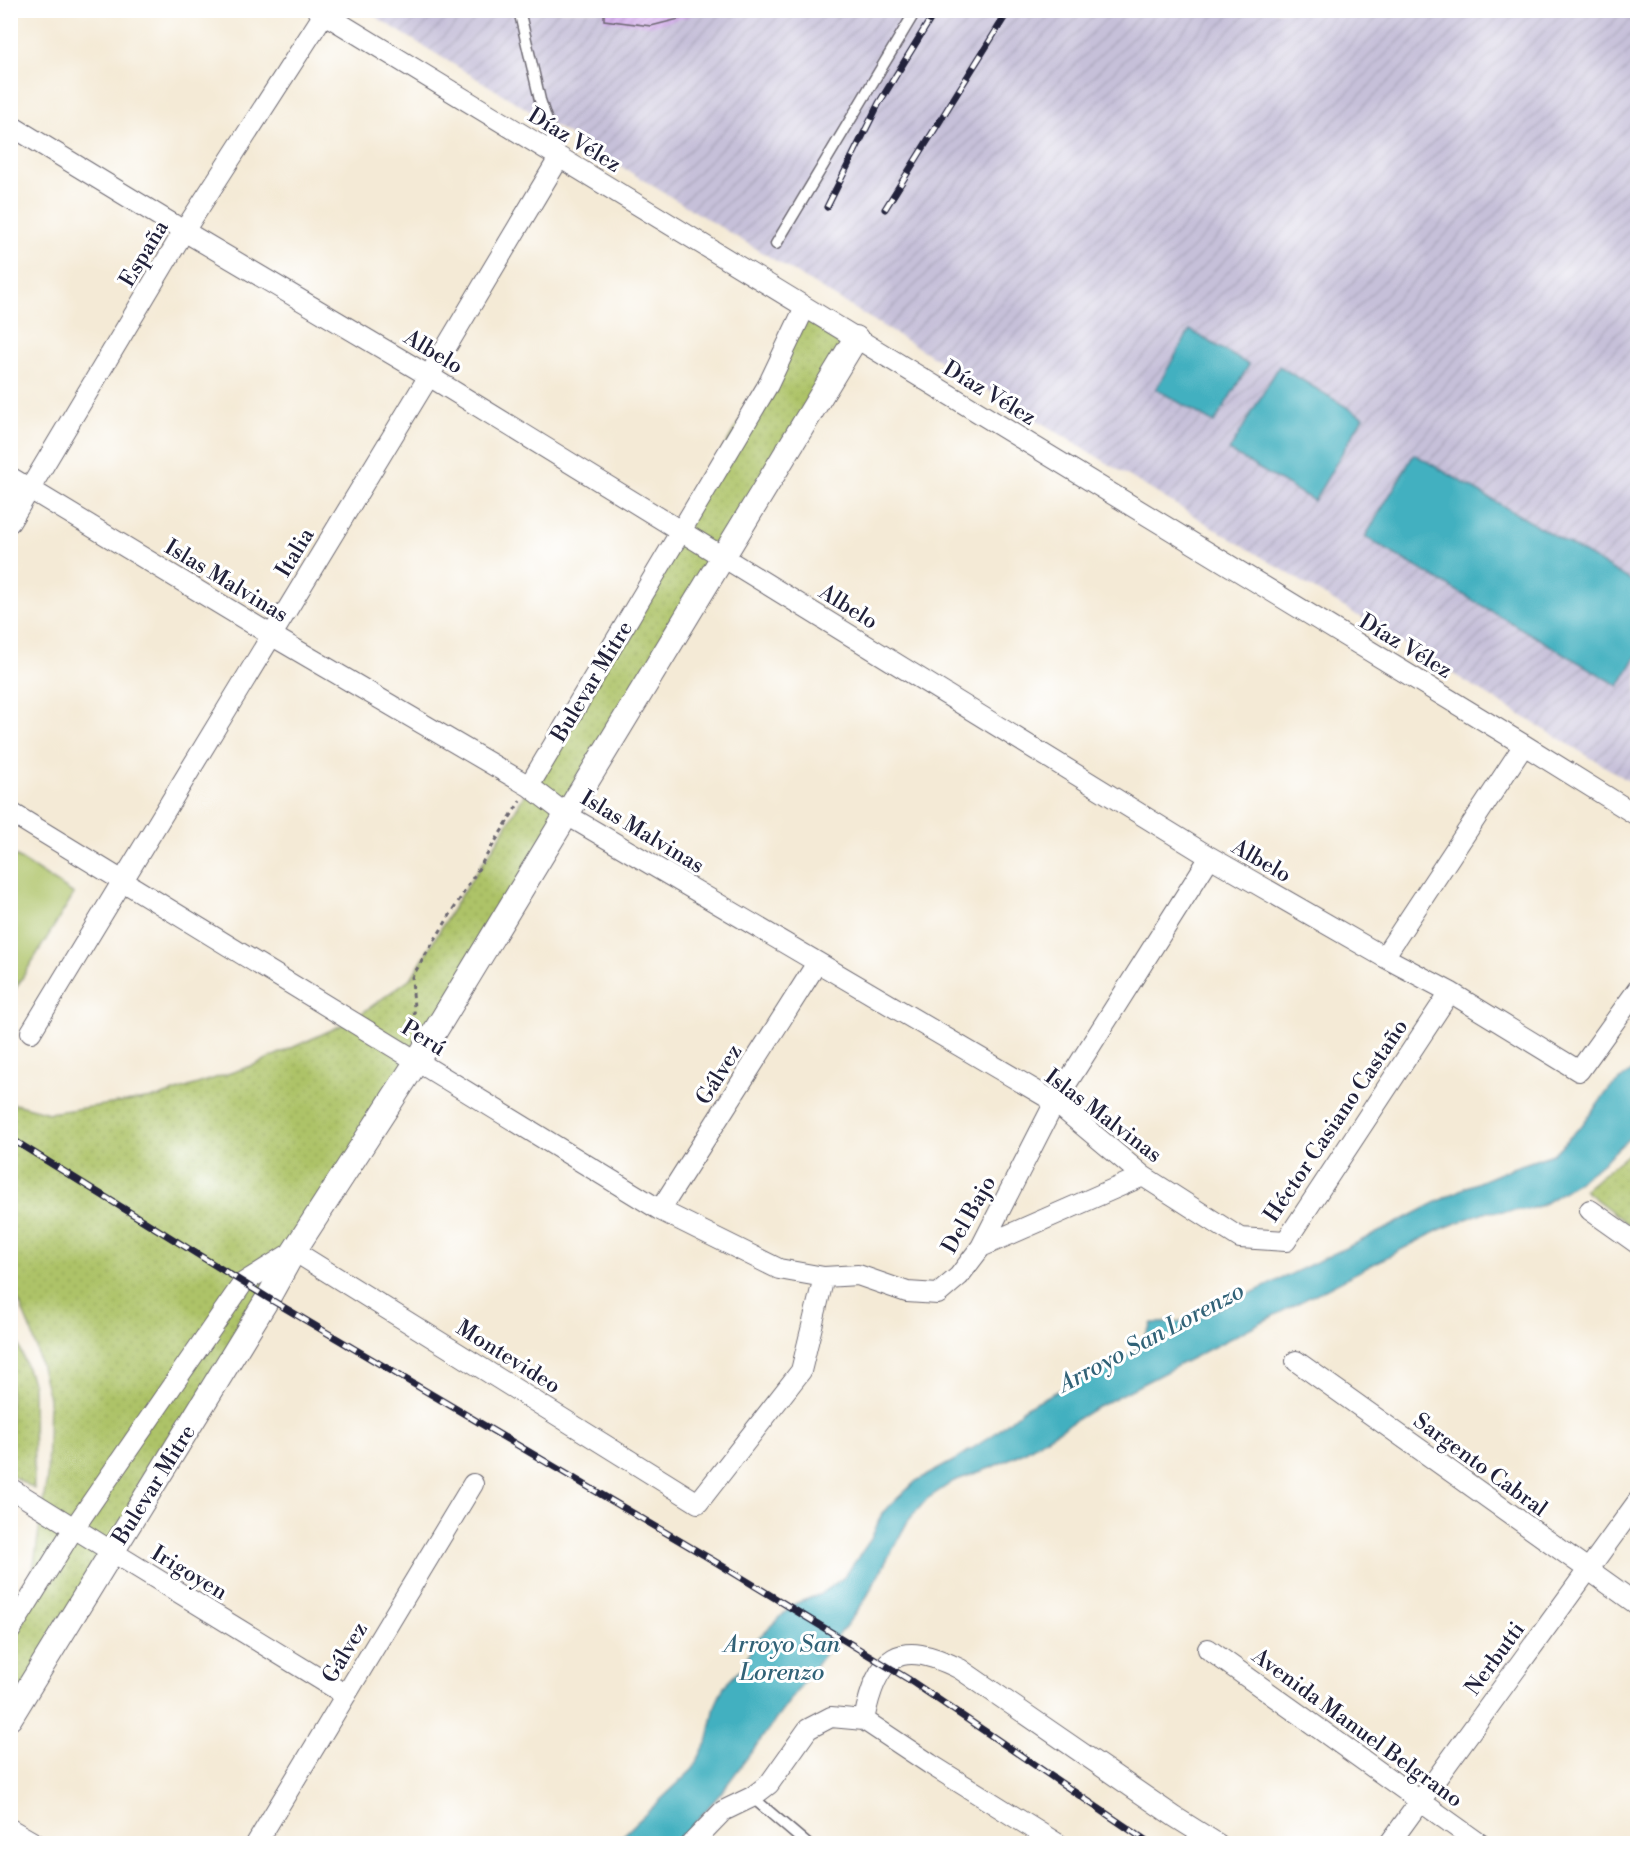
<svg xmlns="http://www.w3.org/2000/svg" width="1648" height="1854" font-family="'Libre Bodoni',serif">
	<style>
		.industrial { fill: url(#industrial-furrows) }
		.green { fill: url(#green-dots); stroke: #687251; stroke-width: 1.5 }
		.pitch { fill: #adc367; stroke: #687251; stroke-width: 1.5 }
		.water { fill: #43b0c0; stroke: #32697e; stroke-width: 1.5 }
		.building { fill: url(#building-hatch) }
		.lines { fill: none; stroke-linecap: round; stroke-linejoin: round }
		.service-casing { stroke: #6c6871; stroke-width: 13 }
		.minor-casing { stroke: #6c6871; stroke-width: 22 }
		.tertiary-casing { stroke: #6c6871; stroke-width: 26 }
		.path { stroke: #6c6871; stroke-width: 3; stroke-dasharray: 4.5 4.5; stroke-linecap: butt }
		.service { stroke: #fff; stroke-width: 10 }
		.minor { stroke: #fff; stroke-width: 20 }
		.tertiary { stroke: #fff; stroke-width: 24 }
		.rail-casing { stroke: #22223b; stroke-width: 7 }
		.rail { stroke: #fff; stroke-width: 4.5; stroke-dasharray: 14; stroke-linecap: butt }
		.labels { text-anchor: middle; stroke-width: 6; stroke-linejoin: round; paint-order: stroke }
		.street-label { font-size: 22px; fill: #22223b; stroke: #fff }
		.water-label { font-size: 24px; font-style: italic; fill: #316277; stroke: #fff }
	</style>
	<defs>
		<pattern id="industrial-furrows" width="10" height="10" patternUnits="userSpaceOnUse" patternTransform="scale(1.5)"><rect width="10" height="10" fill="#c6c0d9"/><path d="M-1 1l2-2M0 10L10 0M9 11l2-2" fill="none" stroke="#aaa5bb"/></pattern>
		<pattern id="green-dots" width="8" height="8" patternUnits="userSpaceOnUse" patternTransform="scale(1.5)"><rect width="8" height="8" fill="#adc367"/><path d="M2 2h.1M6 6h.1" fill="none" stroke="#95a75a" stroke-width="1.8" stroke-linecap="round"/></pattern>
		<pattern id="building-hatch" width="6" height="6" patternUnits="userSpaceOnUse" patternTransform="scale(1.5)"><rect width="6" height="6" fill="#d2aaeb"/><path d="M-1 1l2-2M0 6l6-6M5 7l2-2" fill="none" stroke="#b492ca"/></pattern>
	</defs>
	<rect width="100%" height="100%" fill="#fff"/>
	<filter id="ink" filterUnits="userSpaceOnUse"><feTurbulence type="fractalNoise" baseFrequency=".0167" numOctaves="2"/><feDisplacementMap in="SourceGraphic" scale="12" xChannelSelector="R" yChannelSelector="G"/><feConvolveMatrix kernelMatrix="1 2 1 2 8 2 1 2 1" color-interpolation-filters="sRGB"/></filter>
	<filter id="wash" filterUnits="userSpaceOnUse"><feTurbulence type="fractalNoise" baseFrequency=".008" numOctaves="4" result="noise"/><feDisplacementMap in="SourceGraphic" scale="24" xChannelSelector="R" yChannelSelector="G"/><feGaussianBlur stdDeviation="1.35" result="paint"/><feColorMatrix in="noise" values="0 0 0 0 0 0 0 0 0 0 0 0 0 0 0 0 0 1.4 0 .05"/><feComposite in="paint" operator="in"/></filter>
	<g filter="url(#wash)">
		<rect width="100%" height="100%" fill="#f4ead6"/>
		<path class="industrial" d="M366,11h1271v775z"/>
		<path class="green" d="M805,307l51,31 -845,1380v-87l22,-60 14,-95 2,-78 -16,-62 -22,-54v-179l38,10 110,-16 95,-32 97,-44 61,-44 47,-79 38,-56z
			M1637,1146v85l-53,-41z
			M10,1321l23,64 1,104 -23,-14z"/>
		<path class="pitch" d="M11,853l63,41 -63,102z"/>
		<path class="water" d="M1190,330l59,35 -35,58 -58,-34z
			M1279,366l84,51 -49,84 -85,-50z
			M1414,454l223,130v71l-18,31 -254,-149z
			M1637,1067v64l-36,33 -32,24 -27,17 -12,4 -18,2 -28,1 -45,18 -347,180 -68,42 -34,16 -36,13 -27,18 -19,22 -43,79 -145,194 -43,49h-62l78,-74 15,-30 7,-33 9,-20 19,-19 11,-25 40,-38 27,-10 23,-17 27,-38 11,-26 34,-32 39,-21 42,-28 29,-25 100,-50 14,-11 12,-23 39,-1 194,-93 75,-39 52,-22 41,-14 29,-29 28,-37z"/>
		<g id="blocks">
			<path class="building" d="M604,10h86l1,6 -40,10 -47,-6z"/>
		</g>
	</g>
	<g filter="url(#ink)">
		<use href="#blocks" fill-opacity="0" stroke="#6c6871" stroke-width="1.5"/>
		<g class="lines">
			<defs>
				<path id="service" d="M519,10l21,90 18,55
					M776,244l140,-234
					M752,1797l55,47"/>
				<path id="minor" d="M318,10l1206,735 114,71
					M10,125l174,106 245,145 781,481 174,100 66,35 129,79 59,-82
					M10,477l261,158 258,151 38,29 488,287 88,74 97,62 46,3 164,-249
					M10,522l174,-291 140,-217
					M529,786l239,-401 37,-78
					M10,812l650,398 119,59 45,8
					M1384,957l140,-212
					M31,1032l398,-656 130,-218
					M660,1210l157,-247
					M1590,1210l48,34
					M981,1247l162,-71
					M1296,1361l342,244
					M10,1488l101,63 235,144
					M10,1631l64,-103 169,-245 51,-32 404,252 103,-132 23,-94 34,-2 49,17 31,2 21,-18 22,-29 74,-145 155,-245
					M1208,1649l272,195
					M864,1720c13,-65 34,-82 96,-51l215,148 43,27
					M10,1829l26,15
					M256,1844l217,-360
					M691,1844l32,-33 29,-14 17,-13 39,-55 23,-12 33,3 66,44 128,80
					M1389,1844l249,-343"/>
				<path id="tertiary" d="M10,1718l258,-420 26,-47 123,-190 439,-723"/>
			</defs>
			<use href="#service" class="service-casing"/>
			<use href="#minor" class="minor-casing"/>
			<use href="#tertiary" class="tertiary-casing"/>
			<path class="path" d="M415,1024l-3,-47 108,-176"/>
			<use href="#service" class="service"/>
			<use href="#minor" class="minor"/>
			<use href="#tertiary" class="tertiary"/>
			<defs>
				<path id="rail" d="M827,207l52,-104 57,-93
					M885,209l124,-199
					M10,1138l258,160 446,263 194,118 243,165"/>
			</defs>
			<use href="#rail" class="rail-casing"/>
			<use href="#rail" class="rail"/>
		</g>
	</g>
	<g class="labels">
		<g class="street-label">
			<text transform="translate(575 139) rotate(31)" y="8">Díaz Vélez</text>
			<text transform="translate(143 253) rotate(-59)" y="8">España</text>
			<text transform="translate(434 351) rotate(31)" y="8">Albelo</text>
			<text transform="translate(990 392) rotate(31)" y="8">Díaz Vélez</text>
			<text transform="translate(294 552) rotate(-59)" y="8">Italia</text>
			<text transform="translate(227 580) rotate(31)" y="8">Islas Malvinas</text>
			<text transform="translate(849 606) rotate(32)" y="8">Albelo</text>
			<text transform="translate(1406 645) rotate(31)" y="8">Díaz Vélez</text>
			<text transform="translate(591 681) rotate(-59)" y="8">Bulevar Mitre</text>
			<text transform="translate(643 831) rotate(31)" y="8">Islas Malvinas</text>
			<text transform="translate(1262 860) rotate(30)" y="8">Albelo</text>
			<text transform="translate(424 1037) rotate(32)" y="8">Perú</text>
			<text transform="translate(718 1074) rotate(-58)" y="8">Gálvez</text>
			<text transform="translate(1104 1115) rotate(37)" y="8">Islas Malvinas</text>
			<text transform="translate(1335 1120) rotate(-56)" y="8">Héctor Casiano Castaño</text>
			<text transform="translate(968 1214) rotate(-60)" y="8">Del Bajo</text>
			<text transform="translate(509 1356) rotate(32)" y="8">Montevideo</text>
			<text transform="translate(1481 1464) rotate(36)" y="8">Sargento Cabral</text>
			<text transform="translate(153 1484) rotate(-58)" y="8">Bulevar Mitre</text>
			<text transform="translate(190 1572) rotate(31)" y="8">Irigoyen</text>
			<text transform="translate(344 1652) rotate(-59)" y="8">Gálvez</text>
			<text transform="translate(1494 1658) rotate(-54)" y="8">Nerbutti</text>
			<text transform="translate(1358 1727) rotate(36)" y="8">Avenida Manuel Belgrano</text>
		</g>
		<g class="water-label">
			<text transform="translate(1151 1337) rotate(-28)" y="8">Arroyo San Lorenzo</text>
			<text x="782" y="1652">Arroyo San<tspan x="782" dy="28">Lorenzo</tspan></text>
		</g>
	</g>
	<rect width="1648" height="1854" fill="none" stroke="#fff" stroke-width="36"/>
</svg>
